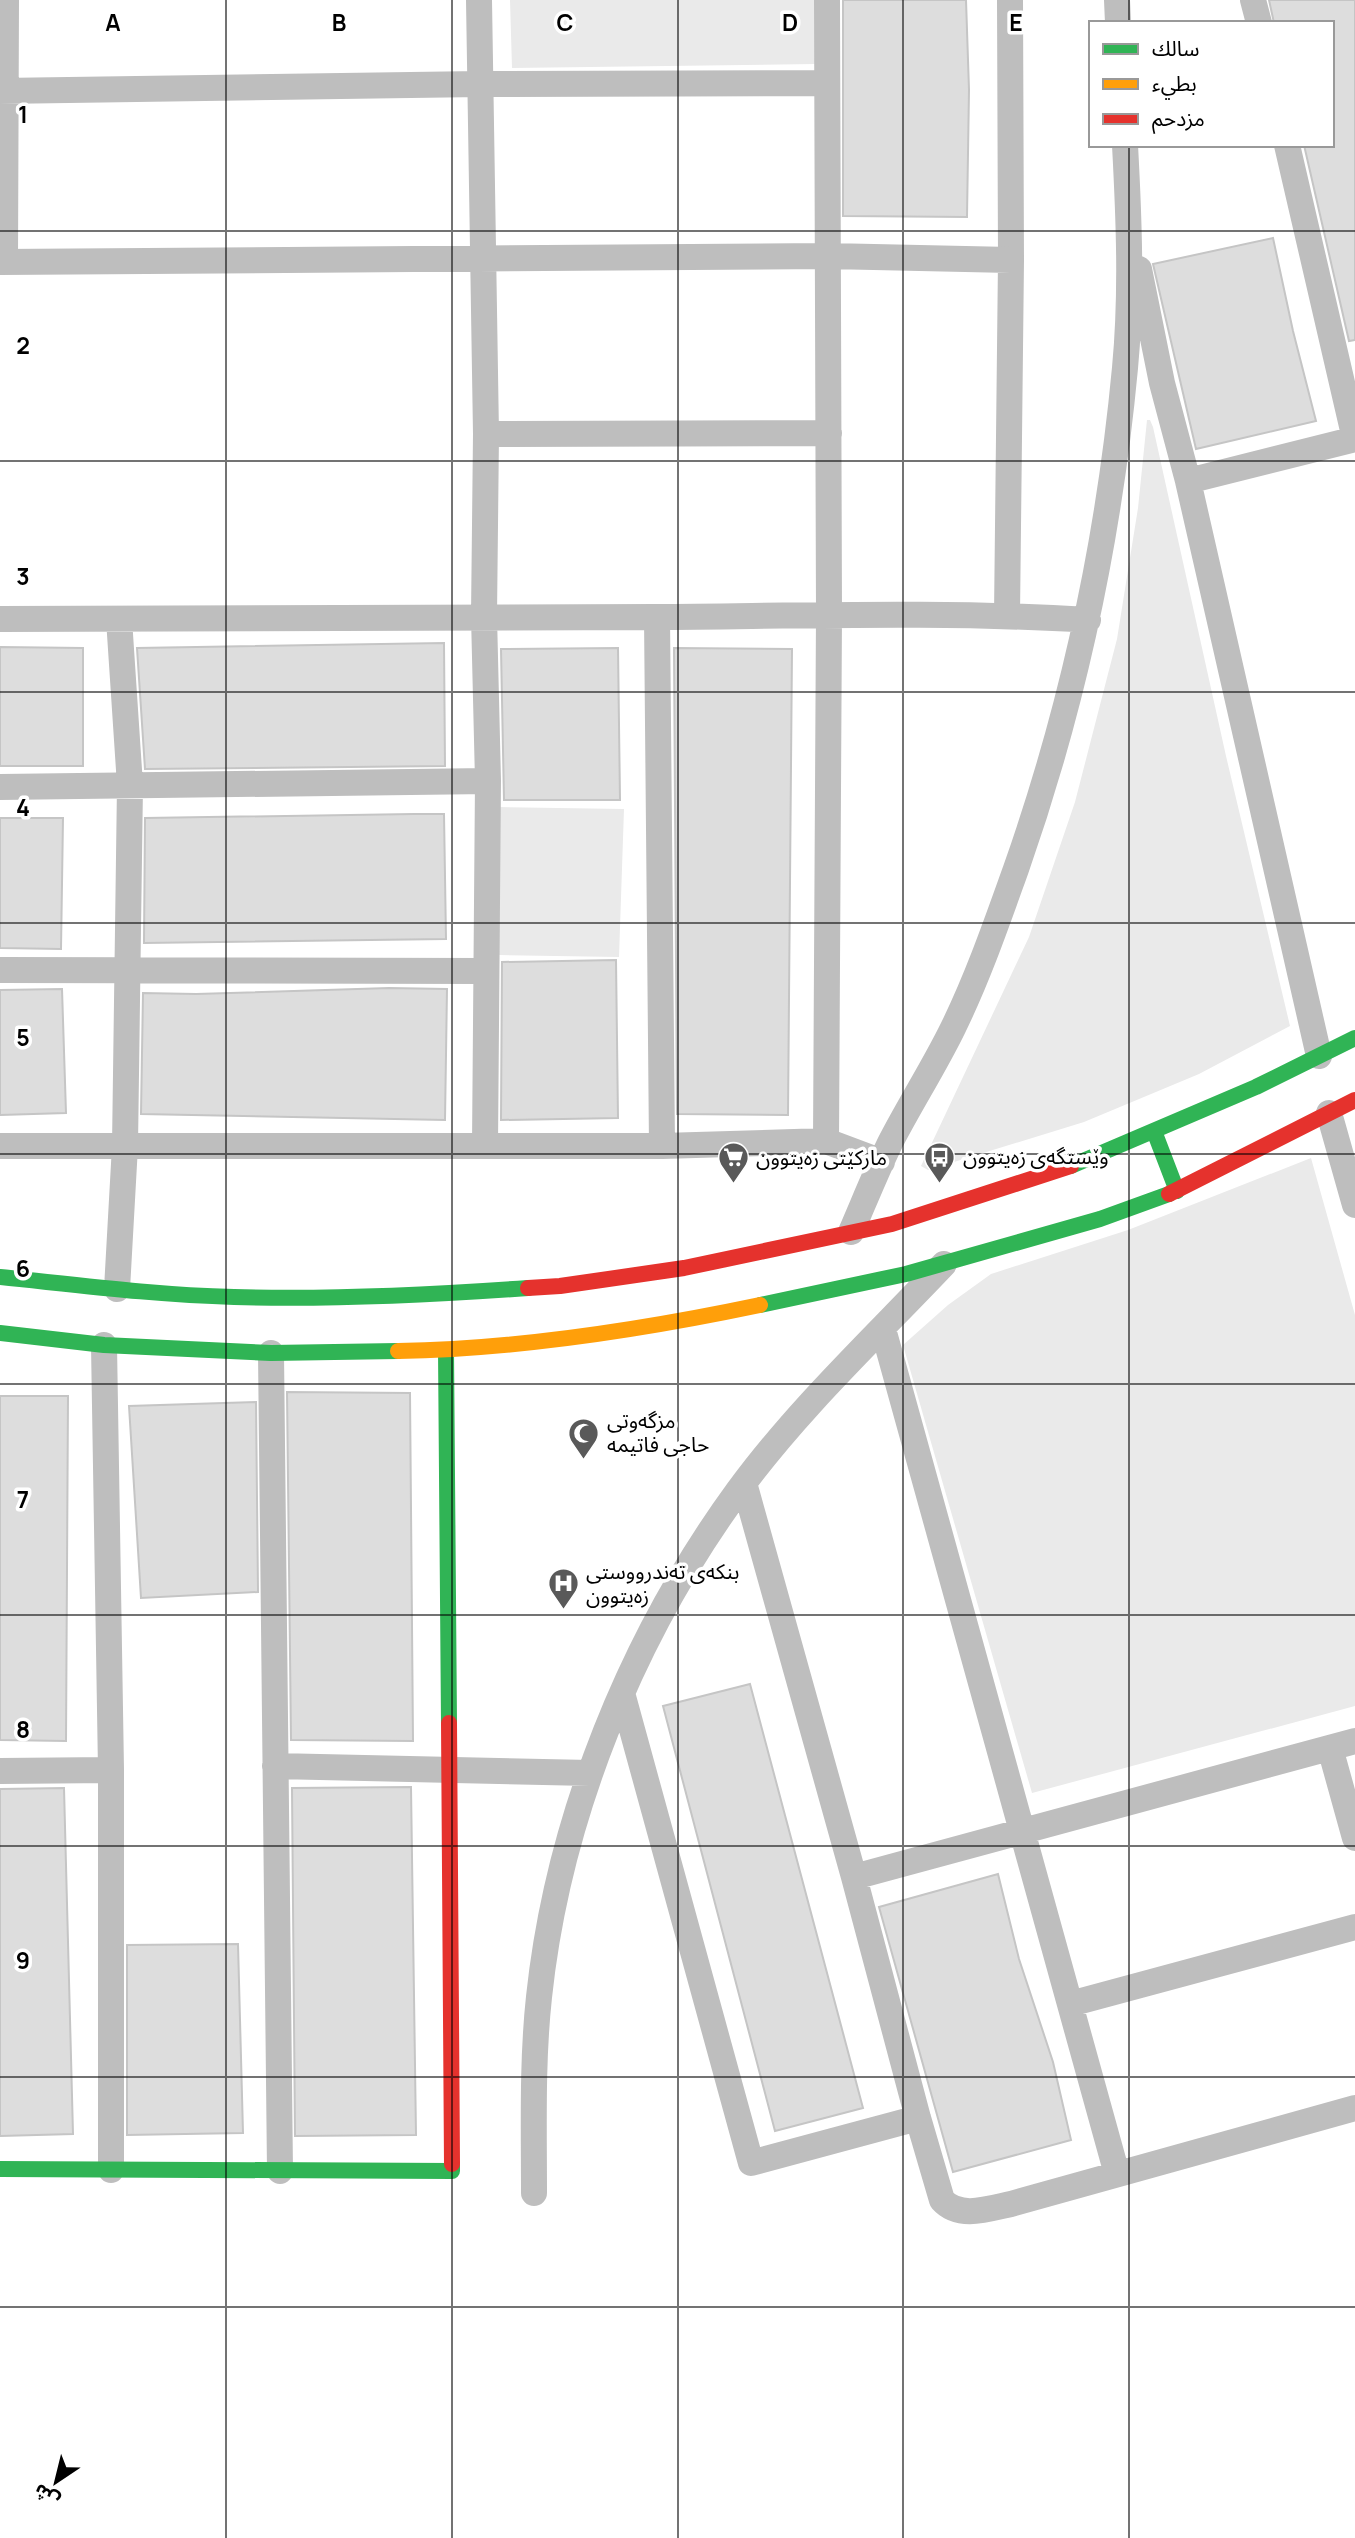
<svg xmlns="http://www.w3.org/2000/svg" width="1355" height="2538" font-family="Manrope,'Noto Sans Arabic',sans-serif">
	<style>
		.green { fill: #eaeaea }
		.building { fill: #ddd; stroke: #c5c5c5; stroke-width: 2 }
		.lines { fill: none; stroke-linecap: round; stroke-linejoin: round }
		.street { stroke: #bebebe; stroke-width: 26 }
		.fast { stroke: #30b455; stroke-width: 16 }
		.slow { stroke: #ff9f0a; stroke-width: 16 }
		.jam { stroke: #e5322d; stroke-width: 16 }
		.grid { fill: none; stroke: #000; stroke-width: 2; stroke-opacity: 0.55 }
		.labels { text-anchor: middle; stroke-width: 7; stroke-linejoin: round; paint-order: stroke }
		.poi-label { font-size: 21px; fill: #000; stroke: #fff; text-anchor: start }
		.grid-label { font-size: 23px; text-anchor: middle; font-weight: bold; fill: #000; stroke: #fff; stroke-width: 7; stroke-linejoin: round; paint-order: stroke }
	</style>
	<rect width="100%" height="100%" fill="#fff"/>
	<path class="green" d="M510,0h304l1,64 -303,4z
		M1147,420h3l3,7 73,329 64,270 -91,48 -115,48 -156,48 -7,-4 108,-229 46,-135 42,-163 21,-131z
		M498,807l126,2 -5,148 -120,-2z
		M1311,1158l44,157v391l-323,87 -129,-448 45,-40 43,-31 137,-44z"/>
	<path class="building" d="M843,0h123l3,90 -2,127 -124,-1z
		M1269,0h86v340l-6,1 -45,-196h28v-122h-58z
		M1273,238l20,93 23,90 -120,28 -43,-185z
		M444,643l1,123 -300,3 -8,-121z
		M0,647l83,1v118h-83z
		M618,648l2,152h-116l-3,-151z
		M674,648l118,1 -4,466 -111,-1z
		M414,814h30l2,125 -302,4 1,-125z
		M0,818h63l-2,131 -61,-1z
		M616,960l2,158 -117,2 1,-158z
		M389,988l58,1 -2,131 -304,-6 2,-121 53,1z
		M62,989l4,124 -66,2v-125z
		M287,1392l123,1 3,348 -122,-1z
		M0,1396h68l-2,345 -66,-1z
		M256,1402l2,190 -117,6 -12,-192z
		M750,1684l113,424 -88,23 -112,-425z
		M411,1787l5,348 -121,1 -3,-348z
		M64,1788l9,346 -73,2v-347z
		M998,1874l21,85 34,103 18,78 -118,32 -74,-265z
		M238,1944l5,189 -116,2v-190z"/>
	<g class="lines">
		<path class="street" d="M479,0l7,434 -2,182 4,165 -3,365
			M1117,0l1,23
			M1253,0l6,23
			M0,91l480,-7 346,-1
			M1287,145l68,294
			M0,262l828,-6 183,4
			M5,262l1,-262
			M1139,269l23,114 26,98 131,575
			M486,434l343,-1
			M1188,481l167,-42
			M1007,615l4,-355 -1,-260
			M657,617l5,529
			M0,619c219,1 438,-1 656,-2 144,-1 288,-6 432,3
			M0,787l488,-6
			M0,970l486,1
			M1329,1113l26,92
			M826,1141l3,-527 -2,-614
			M0,1146h662l164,-5 56,21
			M851,1232c13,-30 25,-60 39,-89 20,-39 44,-76 63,-115 25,-51 44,-106 63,-159 57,-162 93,-330 109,-501 7,-74 4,-149 0,-223
			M117,1289l8,-143 5,-361 -11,-166
			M883,1329l234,845
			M104,1345l7,425v400
			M271,1353l9,818
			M744,1483l110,394 64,241 24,82c17,19 46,9 69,4l344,-96
			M622,1693l129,470 167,-45
			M1330,1748l25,90
			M275,1766l315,7
			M0,1771l111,-1
			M854,1877l501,-136
			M1070,2004l285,-77
			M534,2193c0,-66 -2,-131 5,-196 19,-179 93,-361 199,-506 60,-82 136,-153 206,-227"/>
		<path class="fast" d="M1154,1131l23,60
			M1071,1166l185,-79 99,-49
			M0,1277c78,8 156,18 234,20 98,3 196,-2 294,-9
			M760,1305l146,-31 194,-55 69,-25
			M0,1333l104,12 167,8 127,-2
			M446,1350l3,373
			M0,2169l452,2v-7"/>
		<path class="slow" d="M398,1351c121,-2 243,-21 362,-46"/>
		<path class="jam" d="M1169,1194l186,-94
			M528,1288l32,-2 124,-18 208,-44 179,-58
			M449,1723l3,441"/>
	</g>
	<path class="grid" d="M226,0v2538M452,0v2538M678,0v2538M903,0v2538M1129,0v23M1129,145v2393M0,231h1355M0,461h1355M0,692h1355M0,923h1355M0,1154h1355M0,1384h1355M0,1615h1355M0,1846h1355M0,2077h1355M0,2307h1355"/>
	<defs>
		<symbol id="bus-pin" viewBox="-11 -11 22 30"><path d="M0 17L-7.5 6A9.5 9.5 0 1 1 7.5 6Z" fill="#595959" stroke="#fff"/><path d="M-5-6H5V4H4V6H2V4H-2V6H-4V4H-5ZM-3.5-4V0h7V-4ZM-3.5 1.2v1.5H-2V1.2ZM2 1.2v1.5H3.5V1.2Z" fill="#fff"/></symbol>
		<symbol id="supermarket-pin" viewBox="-11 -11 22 30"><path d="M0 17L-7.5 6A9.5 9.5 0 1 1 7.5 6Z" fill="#595959" stroke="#fff"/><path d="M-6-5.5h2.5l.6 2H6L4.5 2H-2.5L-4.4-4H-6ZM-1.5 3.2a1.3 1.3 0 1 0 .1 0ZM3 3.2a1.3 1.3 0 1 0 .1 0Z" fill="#fff"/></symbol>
		<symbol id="mosque-pin" viewBox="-11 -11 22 30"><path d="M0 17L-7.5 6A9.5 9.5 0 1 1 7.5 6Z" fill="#595959" stroke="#fff"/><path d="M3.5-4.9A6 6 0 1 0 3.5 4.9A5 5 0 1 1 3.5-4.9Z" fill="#fff"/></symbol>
		<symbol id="hospital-pin" viewBox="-11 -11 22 30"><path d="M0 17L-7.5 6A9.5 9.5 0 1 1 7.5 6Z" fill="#595959" stroke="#fff"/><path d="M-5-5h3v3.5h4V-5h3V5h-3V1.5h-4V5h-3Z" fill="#fff"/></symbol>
	</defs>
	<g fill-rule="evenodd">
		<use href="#bus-pin" x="922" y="1140" width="35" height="47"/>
		<use href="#supermarket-pin" x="716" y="1140" width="35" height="47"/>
		<use href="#mosque-pin" x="566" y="1416" width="35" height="47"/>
		<use href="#hospital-pin" x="546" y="1566" width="35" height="47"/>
	</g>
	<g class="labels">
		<g class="poi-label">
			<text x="963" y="1164">وێستگەی زەیتوون</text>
			<text x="756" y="1165">مارکێتی زەیتوون</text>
			<text x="607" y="1428">مزگەوتی<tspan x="607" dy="24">حاجی فاتیمە</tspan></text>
			<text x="586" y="1579">بنکەی تەندرووستی<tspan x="586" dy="24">زەیتوون</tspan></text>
		</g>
	</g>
	<g class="grid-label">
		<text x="113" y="31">A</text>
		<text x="339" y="31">B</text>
		<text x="565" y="31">C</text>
		<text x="790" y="31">D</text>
		<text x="1016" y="31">E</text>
		<text x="23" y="123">1</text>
		<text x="23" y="354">2</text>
		<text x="23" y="585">3</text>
		<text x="23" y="816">4</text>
		<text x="23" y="1046">5</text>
		<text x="23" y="1277">6</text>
		<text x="23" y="1508">7</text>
		<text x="23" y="1738">8</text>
		<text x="23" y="1969">9</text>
	</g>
	<rect x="1089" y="21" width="245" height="126" fill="#ffffff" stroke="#999999" stroke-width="2"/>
	<rect x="1103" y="44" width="35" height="10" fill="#30b455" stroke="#999999" stroke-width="2"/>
	<text x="1152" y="56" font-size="21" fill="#000000">سالك</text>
	<rect x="1103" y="79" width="35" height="10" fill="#ff9f0a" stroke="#999999" stroke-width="2"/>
	<text x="1152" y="91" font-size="21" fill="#000000">بطيء</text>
	<rect x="1103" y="114" width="35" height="10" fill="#e5322d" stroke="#999999" stroke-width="2"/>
	<text x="1152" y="126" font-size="21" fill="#000000">مزدحم</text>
	<g transform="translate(56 2482) rotate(215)" stroke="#ffffff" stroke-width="5" paint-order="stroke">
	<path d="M0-5L12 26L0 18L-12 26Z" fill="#000000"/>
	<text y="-10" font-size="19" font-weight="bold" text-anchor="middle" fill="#000000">ش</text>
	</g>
</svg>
